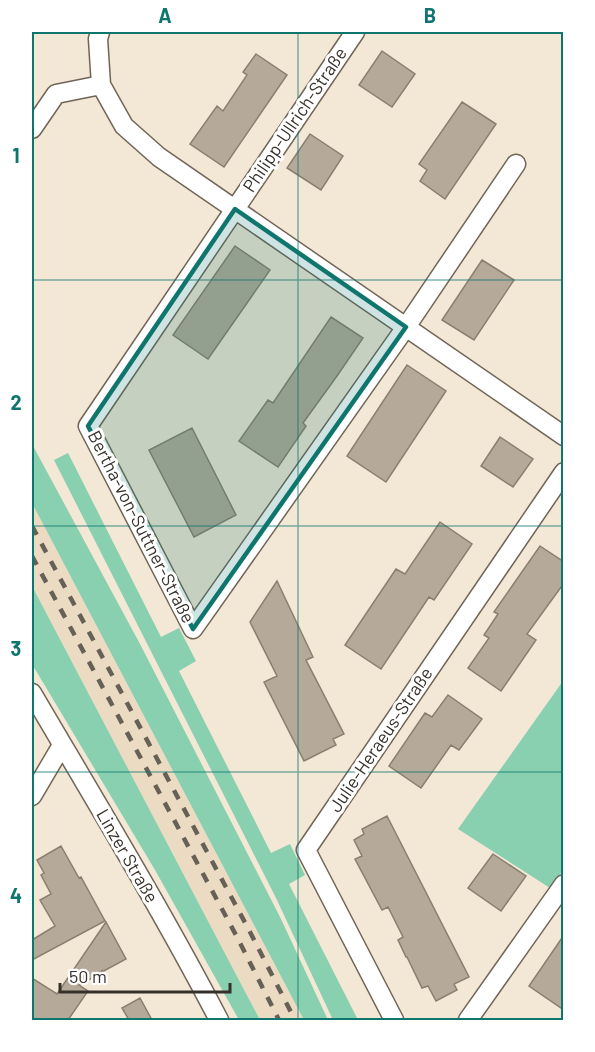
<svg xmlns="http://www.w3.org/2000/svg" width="595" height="1052" font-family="Barlow,sans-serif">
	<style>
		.built { fill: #ecdbc3 }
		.green { fill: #88d0af }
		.building { fill: #b5aa99; stroke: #8a7f6f; stroke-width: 1.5 }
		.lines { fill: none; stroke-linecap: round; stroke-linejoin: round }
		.minor-casing { stroke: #706556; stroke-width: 21 }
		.minor { stroke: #fff; stroke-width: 18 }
		.rail { stroke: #676056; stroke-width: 4.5; stroke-dasharray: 10 10; stroke-linecap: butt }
		.marked { fill: #0f766e; fill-opacity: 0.2; stroke: #0f766e; stroke-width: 4.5; stroke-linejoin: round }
		.grid { fill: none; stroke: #0f766e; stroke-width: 1.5; stroke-opacity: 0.55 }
		.labels { text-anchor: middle; stroke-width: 6; stroke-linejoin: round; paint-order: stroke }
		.street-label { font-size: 18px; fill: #353029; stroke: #fff }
		.neatline { fill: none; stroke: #0f766e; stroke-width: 2 }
		.grid-label { font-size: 20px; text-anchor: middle; font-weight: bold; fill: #0f766e }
	</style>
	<rect width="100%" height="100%" fill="#f3e7d5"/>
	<path class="built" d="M32,503l272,517h-44l-228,-434z"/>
	<path class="green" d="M32,444l108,200 141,275 47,101h-24l-272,-517z
		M68,453l93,184 18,-9 17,33 -17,10 92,182 19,-9 15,31 -16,9 69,136h-25l-57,-122 -222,-438z
		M32,586l228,434h-21l-84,-150 -123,-206z
		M563,681v189l-13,18 -92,-59z"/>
	<path class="building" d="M382,51l33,23 -23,33 -33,-22z
		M256,54l31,21 -63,92 -34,-23 27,-38 6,5 24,-36 -4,-3z
		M462,102l34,22 -51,75 -25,-18 7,-11 -8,-6z
		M310,134l33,22 -22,34 -34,-22z
		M235,246l35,24 -62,89 -35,-24z
		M482,260l32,20 -40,60 -32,-20z
		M331,317l32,21 -26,38 -34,47 3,3 -28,41 -39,-26 29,-41 5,3z
		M407,365l39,26 -60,91 -39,-26z
		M192,428l44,87 -42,22 -45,-87z
		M500,437l33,22 -20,28 -32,-21z
		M440,522l32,22 -38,56 -5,-3 -48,72 -36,-24 51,-76 9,5z
		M540,546l24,16v21l-37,51 9,6 -35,51 -33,-23 21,-30 -5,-3 14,-21 -4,-2z
		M277,581l36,76 -7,3 38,74 -11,5 3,6 -32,16 -40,-79 13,-6 -27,-54z
		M448,695l34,24 -23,31 -8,-5 -30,43 -32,-22 36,-53 7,4z
		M387,816l82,161 -15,7 3,6 -21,11 -8,-15 -6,2 -15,-31h-1l-8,-17 5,-3 -15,-30 -6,3 -27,-51 7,-3 -8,-16 10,-6 -2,-5z
		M61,846l18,32 2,-1 24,44 -73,39v-20l23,-14 -15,-26 11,-6 -10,-19 3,-2 -7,-13z
		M493,854l33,22 -25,35 -33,-23z
		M106,922l20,37 -24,13v-1l-2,3 -21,11 9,6 -20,29h-36v-42l25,16z
		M564,935v75l-35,-24z
		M140,998l12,22h-23l-7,-12z"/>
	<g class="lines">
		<defs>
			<path id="minor" d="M100,32l-2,7 3,46 23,41 35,31 405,279
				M355,32l-267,394 105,203 213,-302 110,-163
				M32,129l24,-35 45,-9
				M32,693c64,109 129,216 187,327
				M32,796l30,-51
				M394,1020l-88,-170 258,-378
				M468,1020l96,-136"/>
		</defs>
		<use href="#minor" class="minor-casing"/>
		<use href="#minor" class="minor"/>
		<path class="rail" d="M32,526l217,404 46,90
			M32,556l205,381 42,83"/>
	</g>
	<path class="marked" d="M235,209l171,118 -213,302 -105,-203z"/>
	<path class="grid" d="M298,32v988M32,280h532M32,526h532M32,772h532"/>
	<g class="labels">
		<g class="street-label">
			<text transform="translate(295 120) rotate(-56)" y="6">Philipp-Ullrich-Straße</text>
			<text transform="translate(141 527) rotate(63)" y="6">Bertha-von-Suttner-Straße</text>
			<text transform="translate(381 740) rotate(-56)" y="6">Julie-Heraeus-Straße</text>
			<text transform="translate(127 856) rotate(60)" y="6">Linzer Straße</text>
		</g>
	</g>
	<rect width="595" height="1052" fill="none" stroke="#ffffff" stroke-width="66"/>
	<path d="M60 983v9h170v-9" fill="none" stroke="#353029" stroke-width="3"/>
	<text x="69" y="983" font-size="18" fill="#353029" stroke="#ffffff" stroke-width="4.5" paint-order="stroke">50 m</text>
	<rect x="33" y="33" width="529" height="986" class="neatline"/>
	<g class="grid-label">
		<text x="165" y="23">A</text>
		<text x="430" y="23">B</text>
		<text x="16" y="163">1</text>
		<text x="16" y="410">2</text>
		<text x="16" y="656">3</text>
		<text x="16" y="903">4</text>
	</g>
</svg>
